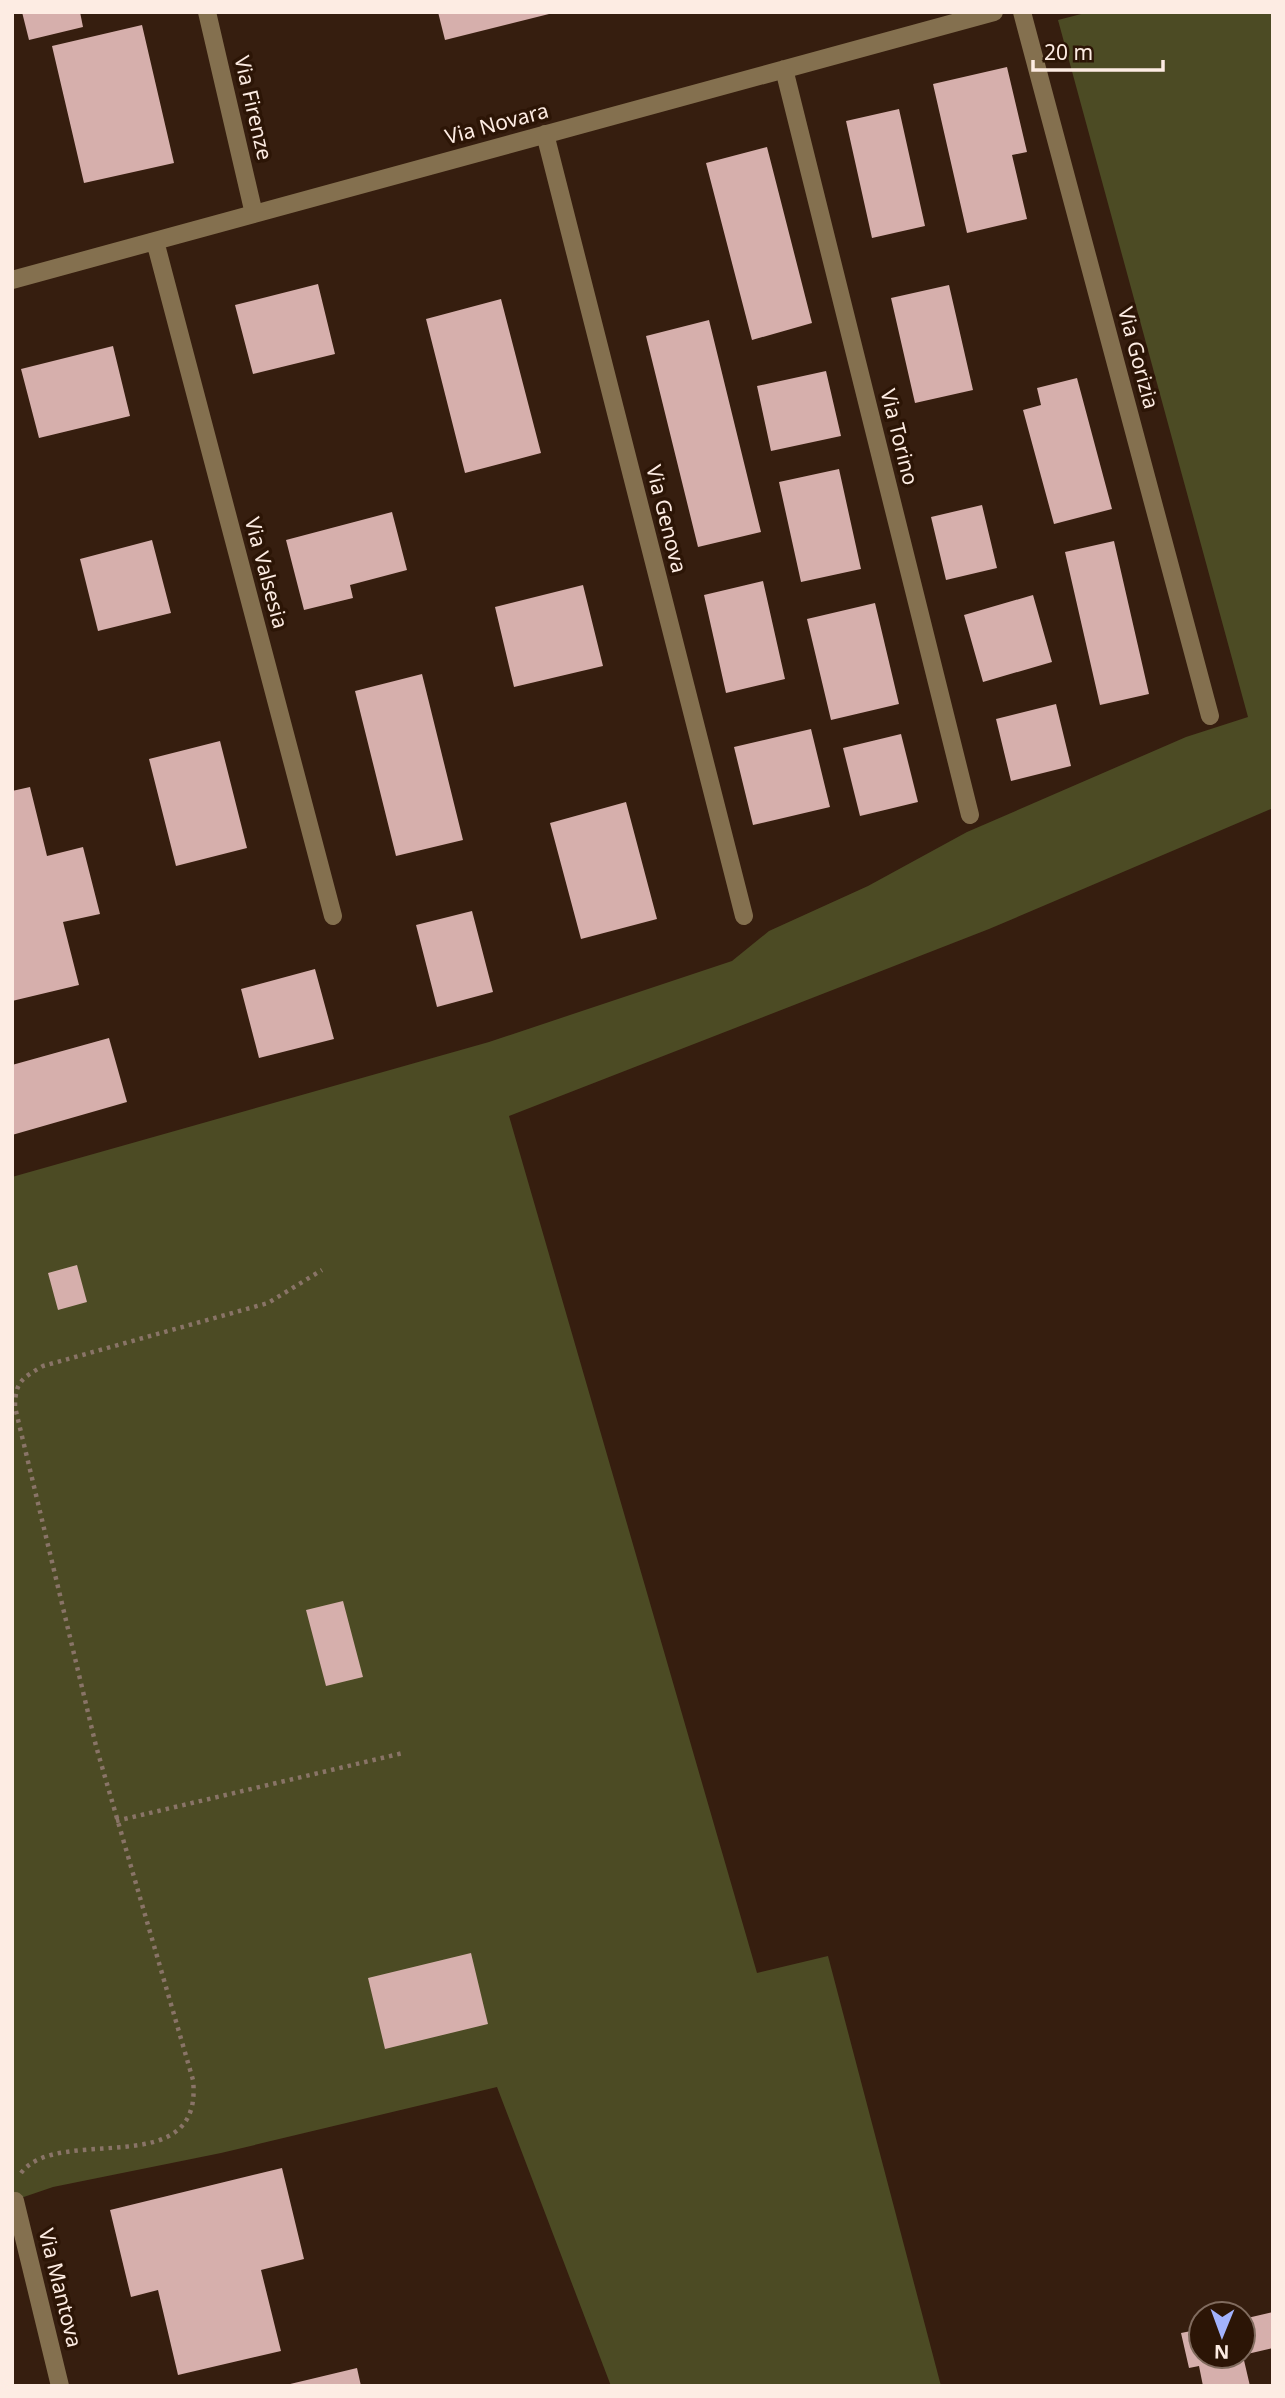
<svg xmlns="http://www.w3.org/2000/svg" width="1285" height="2398" font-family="'Noto Sans',sans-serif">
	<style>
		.green { fill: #4c4b24 }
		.building { fill: #d6afac }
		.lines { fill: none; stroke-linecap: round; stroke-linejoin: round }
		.path { stroke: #897467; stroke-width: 4.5; stroke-dasharray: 3.5 5; stroke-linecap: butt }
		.minor { stroke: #84704f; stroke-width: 18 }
		.labels { text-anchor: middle; stroke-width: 7; stroke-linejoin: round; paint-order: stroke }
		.street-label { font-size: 21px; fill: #fdece3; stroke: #2c1506 }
	</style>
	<rect width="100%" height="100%" fill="#361e0f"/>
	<path class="green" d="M1089,12h184v796l-284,121 -480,187 248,857 71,-17 113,430h-330l-114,-299 -276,66 -168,34 -41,14v-1024l477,-135 243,-81 37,-30 99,-45 99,-54 219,-95 62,-20 -190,-697z"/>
	<path class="building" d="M22,12h58l3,15 -54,13z
		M438,12h115v1l-108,27z
		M142,25l32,138 -90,20 -32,-137z
		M1007,67l20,85 -15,3 15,64 -60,14 -34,-149z
		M899,109l26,117 -53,12 -26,-117z
		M767,147l45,176 -60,17 -46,-177z
		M318,284l17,70 -82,20 -18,-69z
		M949,285l24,105 -58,13 -24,-105z
		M501,299l40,154 -76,20 -39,-154z
		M709,320l52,212 -63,15 -52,-211z
		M113,346l17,70 -91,22 -18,-69z
		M826,371l15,65 -70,15 -14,-65z
		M1077,378l35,131 -58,15 -31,-114 18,-5 -4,-17z
		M839,469l22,100 -60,13 -22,-100z
		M982,505l15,63 -51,12 -15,-63z
		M392,512l15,58 -57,15 3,13 -49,12 -18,-70z
		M152,540l19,73 -73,18 -18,-72z
		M1114,541l35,153 -49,11 -35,-153z
		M763,581l22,98 -59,14 -22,-98z
		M583,585l20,81 -89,21 -19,-80z
		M1033,595l19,67 -69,20 -19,-67z
		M875,603l24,101 -68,16 -24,-101z
		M422,674l41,166 -67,16 -41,-165z
		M1056,704l15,62 -60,15 -15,-62z
		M811,729l19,78 -77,18 -19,-78z
		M901,734l17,68 -58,14 -17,-68z
		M220,741l27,107 -71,18 -27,-107z
		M30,787l17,69 36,-9 17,67 -37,8 16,63 -67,16v-210z
		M626,802l31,117 -76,20 -31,-116z
		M472,911l21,81 -56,15 -21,-82z
		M315,969l19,70 -75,19 -18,-69z
		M109,1038l18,64 -115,33v-70z
		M77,1265l10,37 -29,8 -10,-37z
		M343,1601l20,76 -37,9 -20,-76z
		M471,1953l17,71 -103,25 -17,-71z
		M282,2168l22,91 -43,11 20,81 -103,24 -20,-85 -27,7 -21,-87z
		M1273,2312v36l-30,7v-36z
		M1201,2329v27h42l7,30h-47l-4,-20 -10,2 -8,-35z
		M357,2368l4,18h-75v-1z"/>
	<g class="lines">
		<path class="path" d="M116,1821l287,-68
			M21,2173c38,-50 183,11 172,-93l-97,-334 -81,-339c0,-25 7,-29 28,-41l225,-63 54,-33"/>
		<path class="minor" d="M207,12l47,202
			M1022,12l188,704
			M784,69l186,746
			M545,134l199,782
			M155,241l178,675
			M12,280l982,-268
			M15,2201l45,185"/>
	</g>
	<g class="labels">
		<g class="street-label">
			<text transform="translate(253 108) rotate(77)" y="7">Via Firenze</text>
			<text transform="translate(497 124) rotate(-15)" y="7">Via Novara</text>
			<text transform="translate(1138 358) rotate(75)" y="7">Via Gorizia</text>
			<text transform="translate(899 437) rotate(76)" y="7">Via Torino</text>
			<text transform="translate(666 519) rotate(76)" y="7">Via Genova</text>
			<text transform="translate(266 573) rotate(75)" y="7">Via Valsesia</text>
			<text transform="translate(60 2288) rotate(76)" y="7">Via Mantova</text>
		</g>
	</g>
	<rect width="1285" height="2398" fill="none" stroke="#fdece3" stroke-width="28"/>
	<g transform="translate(1222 2335) rotate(181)"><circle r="33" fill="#2c1506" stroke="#806b5e" stroke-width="2"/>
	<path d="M0-5L12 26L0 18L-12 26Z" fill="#a2b2fd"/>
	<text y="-10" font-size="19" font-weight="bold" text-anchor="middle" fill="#fdece3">N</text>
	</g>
	<path d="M1033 60v10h130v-10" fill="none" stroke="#fdece3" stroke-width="3.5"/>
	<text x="1044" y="60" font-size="21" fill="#fdece3" stroke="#2c1506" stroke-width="5" paint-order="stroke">20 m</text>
</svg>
